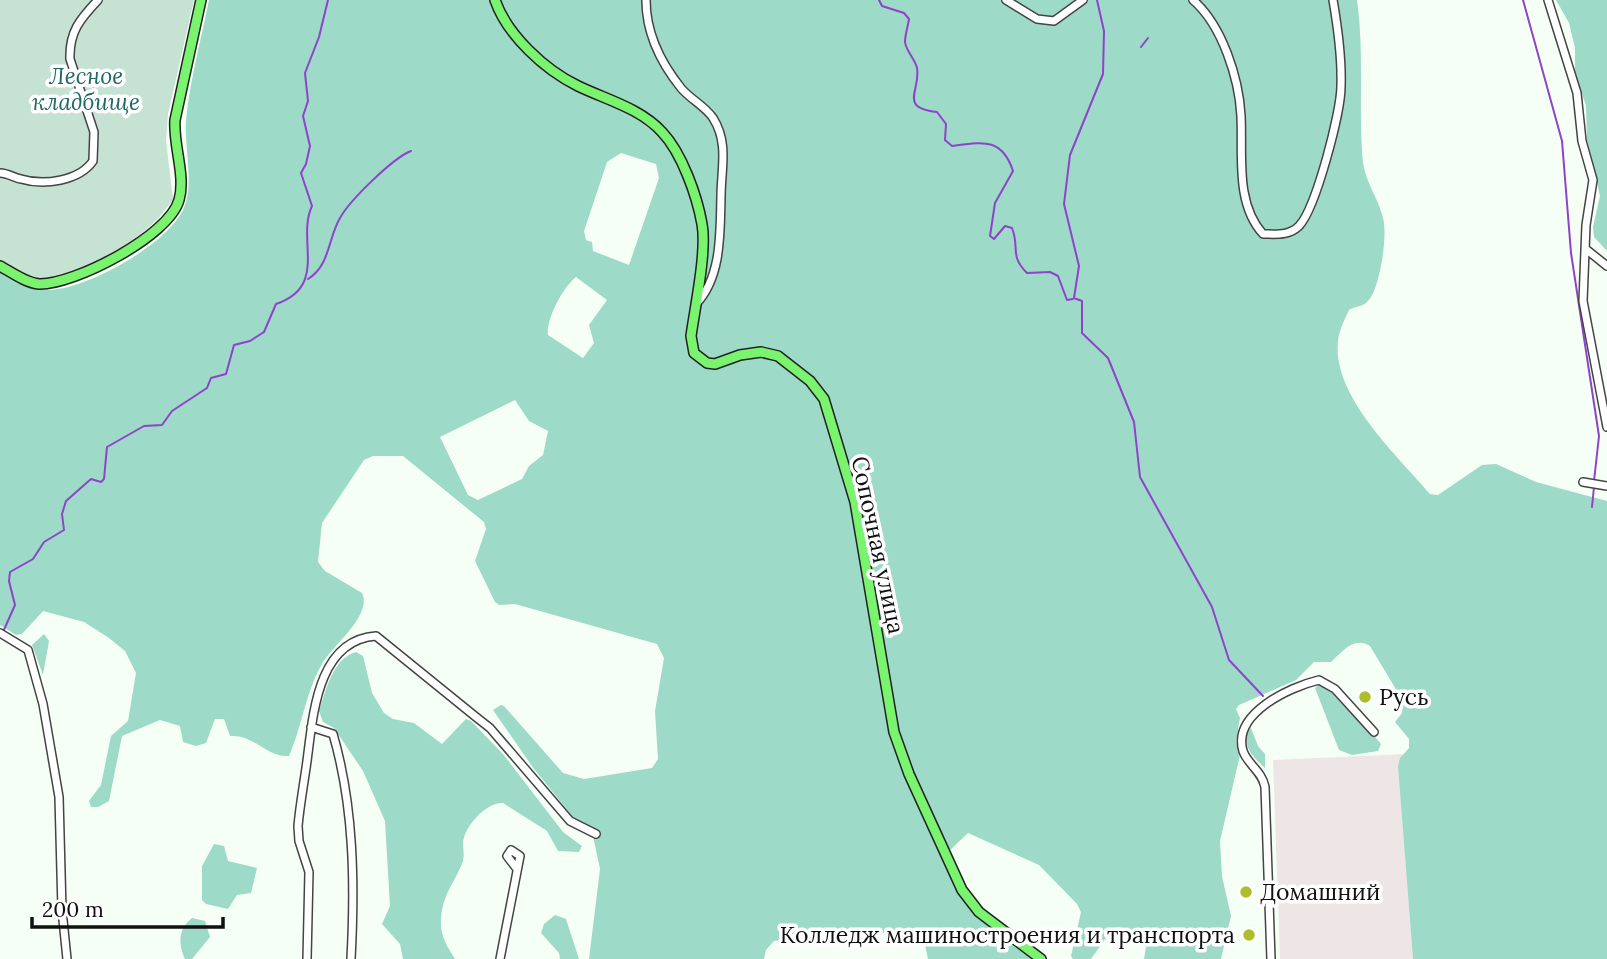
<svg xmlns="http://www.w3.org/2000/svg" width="1607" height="959" font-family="Lora,serif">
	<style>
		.industrial { fill: #eee6e6 }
		.forest { fill: #9edac8; fill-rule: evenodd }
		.cemetery { fill: #c5e2d3 }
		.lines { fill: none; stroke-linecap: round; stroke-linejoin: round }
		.stream { stroke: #8f43ca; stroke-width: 2 }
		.minor-casing { stroke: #444; stroke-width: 10 }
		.major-casing { stroke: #222; stroke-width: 12 }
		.minor { stroke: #fff; stroke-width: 7 }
		.major { stroke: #7af46f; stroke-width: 9 }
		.poi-dot { fill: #adbe2b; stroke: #fff; stroke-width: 2.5 }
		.labels { text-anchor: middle; stroke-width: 7; stroke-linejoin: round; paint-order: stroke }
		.park-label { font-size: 23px; font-style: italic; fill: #216864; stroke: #fff }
		.street-label { font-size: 23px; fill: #111; stroke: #fff }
		.poi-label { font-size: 23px; fill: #111; stroke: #fff; text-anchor: start }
	</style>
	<rect width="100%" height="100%" fill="#f5fff5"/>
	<path class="industrial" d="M1405,754l-7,13 15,192h-133l-7,-199z"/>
	<path class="forest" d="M209,0h1148c7,50 2,101 5,151 1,31 15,42 21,67 5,16 -3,71 -15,83 -5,6 -13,5 -19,9 -4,9 -10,20 -11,31 -6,55 59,114 92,153l8,1 44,-30 14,-1 40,18 71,19v458h-194l-15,-192 2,-9 9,-10v-9l-14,-17 7,-9 1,-12 -33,-55c-16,-10 -27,5 -39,16h-17l-18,18 -57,25 -3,4 4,9 -4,23 4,14 -20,86 2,35 9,40 -10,43h-77l2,-12 -29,-16h-6l-20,28h-18l-2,-3 10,-44 -4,-8 -38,-39 -71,-32 -21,20c-6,38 59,83 85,106h-104l-5,-23 -90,-7 -9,7 -50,5 -8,9 -2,9h-175l11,-90 -7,-33 -20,-19 -39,-48 -41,-59 8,-5 3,1 59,67 21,6 68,-11 6,-9 -3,-48 9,-53 -7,-14 -142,-40 -16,1 -4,-3 -20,-41 11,-32 -2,-7 -81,-66h-30l-9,4 -42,63 -4,39 7,9 37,22c11,22 -30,53 -40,71 -16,27 -20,63 -33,92 -22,2 -35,-22 -59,-20l-6,-17h-9l-9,24 -10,3 -13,-4 -3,-16 -20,-6 -38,16 -13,65 -11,6h-7l-2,-6 12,-16 10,-49 17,-15 8,-48 -11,-22 -16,-13 -25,-16 -41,-11 -21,23 -6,1 -16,-10v-354c16,5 31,19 49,19 38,-1 117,-45 134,-80 12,-25 1,-62 3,-90 4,-40 15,-80 23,-120zM621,153l35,11 3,14 -30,87 -36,-14 -1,-9 -6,-2 -2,-9 23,-69zM576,277l31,23 -18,25 5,18 -11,15 -35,-23c-2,-16 15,-48 28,-58zM515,400l14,21 19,10 -5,24 -14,11 -7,13 -44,21 -10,-5 -28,-58z
		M1556,0h51v251l-13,-14 -1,-10 7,-31 -13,-56 -1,-34 -11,-34v-24l-6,-25z
		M44,634l5,7 -6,34 -11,-30z
		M356,652l7,4 9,37 12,20 9,6 21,4 28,21 24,-25 5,2 32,33 60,78 19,14 -3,6 -21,-1 -11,-20 -44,-28c-17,-1 -38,23 -40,39 0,8 2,14 -1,22 -9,21 -19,30 -21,55 -1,17 6,27 14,40h-52l-3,-15 -18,-20 8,-18 -5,-85 -22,-50 -29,-43 -11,-6 -4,-11c7,-20 13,-52 37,-59z
		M1320,684l15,7 41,47 5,6 -3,7 -26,4 -13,-5 -24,-62z
		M1251,728l7,18 7,8v14c-12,-11 -21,-19 -19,-37z
		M214,844l10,2 4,15 29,7 -6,25 -14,2 -9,14 -22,-5 -4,-4v-34z
		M555,915l11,4 13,40h-19l-1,-6 -18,-20 3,-9z
		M192,918l13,3 5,16 -18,22h-7c-7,-15 -7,-30 7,-41z"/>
	<path class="cemetery" d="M0,0h194l-26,114 -2,27 7,58c-23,38 -89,78 -134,80 -13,1 -28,-12 -39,-19z"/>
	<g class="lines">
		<path class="stream" d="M879,0l3,6 22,7 5,6c-1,7 -4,16 -4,23 1,9 10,17 12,26 4,22 -19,40 20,44l9,12 -1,16 7,6c30,-4 50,-9 61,25l-18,32 -5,33 4,3 11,-13 7,2c8,20 -3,27 15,45l23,-1 8,4 9,24 6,-1
			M1097,0l7,31 -1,43 -33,81 -6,49 15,62 -5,32 8,3v32l26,25 26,64 6,55 72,130 17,53 34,36
			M1523,0l39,141 9,112 28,183 -5,45
			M1141,47l7,-9
			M308,279c22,-13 20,-41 32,-61 10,-18 53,-60 71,-67
			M1592,507l2,-20
			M3,632l12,-27 -6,-24 1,-9 23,-13 11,-17 20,-12 -2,-16 4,-13 25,-22 10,3 3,-3 3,-32 37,-21 18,-1 10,-14 35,-23 4,-10 15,-4 8,-29 16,-4 14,-9 12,-28c53,-18 20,-64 36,-98l-11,-33 5,-9 4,-18 -7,-30 5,-15 -3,-28 14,-36 9,-37"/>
		<defs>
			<path id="minor" d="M646,0c0,32 15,63 35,88 9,11 24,18 32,30 16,25 8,51 8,79 -1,35 1,80 -25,107
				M1006,0l31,19 17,2 29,-21
				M1193,0c29,25 46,78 48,116 2,39 -6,87 22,118 13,0 26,2 36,-8 17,-18 42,-114 42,-140 1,-29 -3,-57 -8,-86
				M1548,0l29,93 5,48 11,39 -7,45 -3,76 24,126
				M0,173c8,0 14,5 21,6 23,7 58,2 72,-18l1,-29 -24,-73c-1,-27 10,-40 28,-59
				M1587,250l20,16
				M1583,482l24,4
				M0,633l28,17 15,54 16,93 3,113 5,49
				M311,727l22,7c21,72 22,150 18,225
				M307,959l2,-87 -10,-31 -1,-15c2,-22 6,-43 9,-65 6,-45 10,-121 69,-125l100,81 14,11 80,93 26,13
				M500,959l20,-103 -9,-6 -4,6 10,13
				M1271,959l-6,-172c-3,-16 -17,-22 -22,-36 -11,-37 46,-64 76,-71l16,9 39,43"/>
			<path id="major" d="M495,0c12,35 50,70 83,86 29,14 62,22 84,46 20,21 35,64 40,92 5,27 -7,83 -11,112l3,17 13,10 8,1 25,-9 21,-3 17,4 32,25 14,18 31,103 39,230 15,42 53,116 17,22 62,47
				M0,266c11,6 26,17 39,18 35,1 130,-48 140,-84 7,-24 -6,-55 -4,-80l26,-120"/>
		</defs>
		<use href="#minor" class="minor-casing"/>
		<use href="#major" class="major-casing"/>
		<use href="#minor" class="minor"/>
		<use href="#major" class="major"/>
	</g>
	<g class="poi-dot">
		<circle cx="1365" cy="697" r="7"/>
		<circle cx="1246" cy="892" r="7"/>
		<circle cx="1249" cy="935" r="7"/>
	</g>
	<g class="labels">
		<g class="park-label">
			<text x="86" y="84">Лесное<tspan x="86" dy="26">кладбище</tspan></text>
		</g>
		<g class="street-label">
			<text transform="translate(878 545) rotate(78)" y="8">Сопочная улица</text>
		</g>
		<g class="poi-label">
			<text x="1379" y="705">Русь</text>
			<text x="1260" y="900">Домашний</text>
			<text x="1235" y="943" text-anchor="end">Колледж машиностроения и транспорта</text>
		</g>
	</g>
	<path d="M32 917v10h191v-10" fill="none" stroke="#111111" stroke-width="3.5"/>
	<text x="42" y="917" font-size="21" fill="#111111" stroke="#ffffff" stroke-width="5" paint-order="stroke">200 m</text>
</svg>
